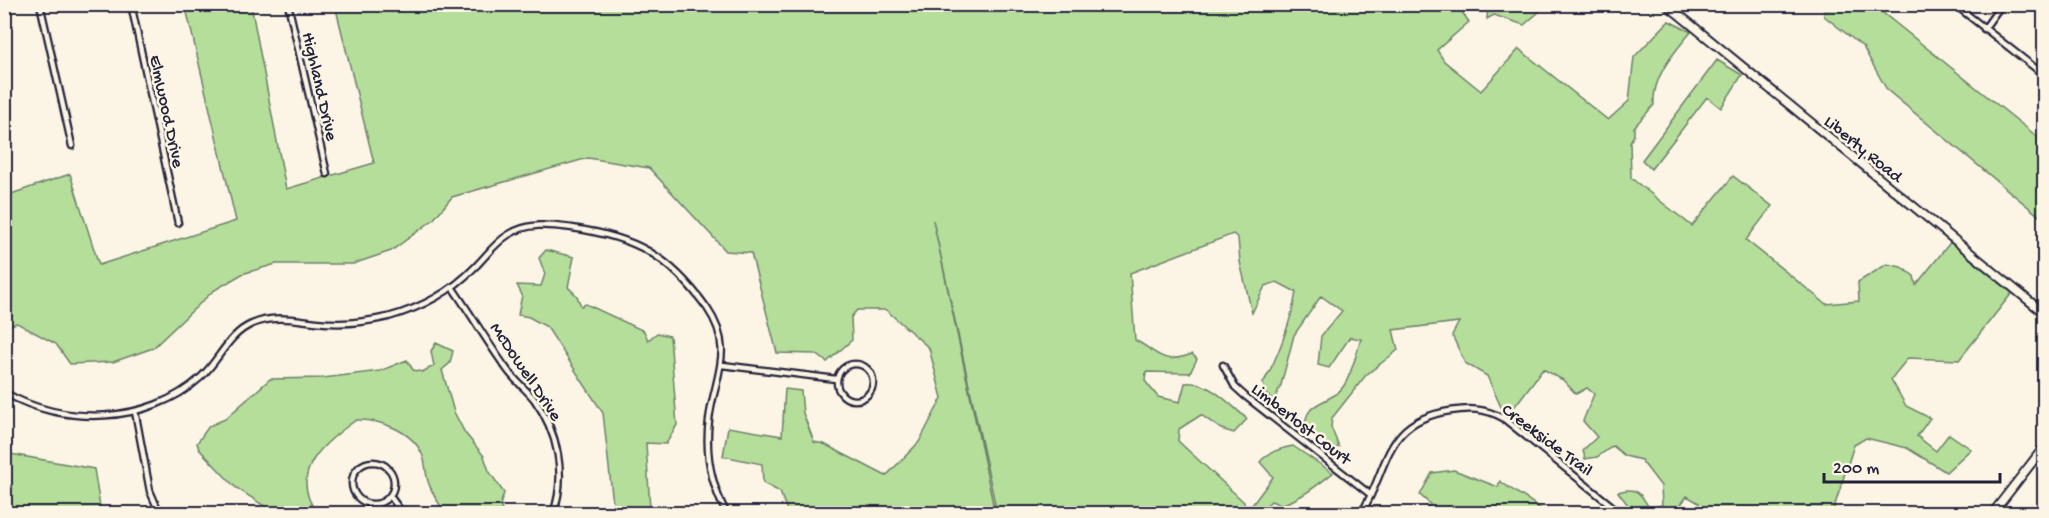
<svg xmlns="http://www.w3.org/2000/svg" width="2049" height="518" font-family="'Gochi Hand',sans-serif">
	<style>
		.green { fill: #b5de9a; stroke: #6c806a; stroke-width: 1.5 }
		.lines { fill: none; stroke-linecap: round; stroke-linejoin: round }
		.street-casing { stroke: #22223b; stroke-width: 9 }
		.secondary-casing { stroke: #22223b; stroke-width: 11 }
		.street { stroke: #fcf5e5; stroke-width: 4.5 }
		.secondary { stroke: #fcf5e5; stroke-width: 7 }
		.labels { text-anchor: middle; stroke-width: 5; stroke-linejoin: round; paint-order: stroke }
		.street-label { font-size: 18px; fill: #22223b; stroke: #fcf5e5 }
	</style>
	<rect width="100%" height="100%" fill="#fcf5e5"/>
	<filter id="ink" filterUnits="userSpaceOnUse"><feTurbulence type="fractalNoise" baseFrequency=".0167" numOctaves="2"/><feDisplacementMap in="SourceGraphic" scale="12" xChannelSelector="R" yChannelSelector="G"/><feConvolveMatrix kernelMatrix="1 2 1 2 8 2 1 2 1" color-interpolation-filters="sRGB"/></filter>
	<g filter="url(#ink)">
		<path class="green" d="M185,4l66,1 35,184 88,-26 -39,-158h1122l12,17 -32,28 7,11 37,30 38,-42 89,71 21,-19 5,-44 35,-36 22,11c-17,21 -39,44 -37,73l-20,22v8l-4,7 1,36 61,48 41,-50 39,30 -26,34 80,64 33,-3 -1,-19 29,-18 14,3 13,9 2,9 37,-46 62,50 -56,71 -51,-2 -17,21 15,27 24,12 -13,18 19,15 13,-17 22,15 -25,23 -39,-24 -41,-10 -12,7 -22,69 -136,-1 3,-10 -12,-7 -12,17h-41l-16,-21c18,-6 23,1 31,16l13,-3 -1,-19 -20,-26 -16,-4 -12,-10 -16,11 -12,2 -2,-9 14,-13 -14,-16 11,-27 -7,-6 -11,6 -13,-14 -20,-11 -28,37 -14,1 -14,-31 -22,-13 -13,-28 7,-13 -66,8 5,20 -32,25 -34,43 -1,9 8,20 -9,2 -25,-20c-1,-30 25,-24 38,-42 9,-13 13,-33 18,-48l-11,-2 -21,31 -11,-3 3,-29 21,-25 -21,-15 -27,39 -13,50 -7,15 -8,-5 -3,-12c14,-23 29,-64 33,-91l-19,-10 -12,4 -13,27 -12,-51 -2,-24 -5,-4 -103,39 5,67c26,14 26,25 57,14l5,5 -7,14 -44,-1 -1,9 13,16 22,5 5,-19c24,-3 46,22 62,36l-13,14 -13,-4 -20,-14 -22,14 -1,12 66,61v11h-247l-64,-293 62,293h-207l-8,-21 -17,-9 -1,-19 -39,-8 5,-29 54,9 3,-47 16,2 2,22 11,29 10,2 62,32 33,-34 23,-44 -13,-50 -43,-38h-29l-6,7 1,23 -25,22 -11,-8 -39,-1 -26,-100 -25,-2 -77,-83 -61,-10 -136,39 -19,23 -42,31 -38,13h-77l-34,10 -29,17 -60,57 -40,14 -43,2 -14,-20 -39,-21 -12,4v-131l65,-22 29,91 137,-44z
			M1488,5v-1l59,1 -23,20 -30,-10 -7,4z
			M1825,5h48l171,137v78l-157,-130 -24,-43 -39,-31z
			M1717,60l25,15 -21,33 -14,-11 -56,72 -9,-9z
			M546,250l28,7 -6,30 9,9 4,10 5,-2 58,27 4,9 9,-7 13,3 7,89 -11,19 -20,-1 4,66 3,4h-39l-11,-100 -56,-86 -18,-10 -11,-2 4,-20 -5,-10 24,1 4,-12 -6,-16z
			M436,343l17,8 -3,12 -8,7 12,42 11,21 19,23 5,15 15,22 -4,12 3,8h-57c-7,-8 -17,-25 -19,-36 -2,-8 -1,-15 -5,-23 -10,-23 -42,-35 -66,-34 -32,23 -69,52 -39,93h-42l-40,-26 -36,-38 -2,-6 12,-17 16,-7 45,-40 53,-1 57,-7 27,-11 6,10 9,2 12,-6 -3,-15z
			M1293,446l40,27c-17,13 -31,25 -52,32l-10,-4 -12,12h-13l27,-36 -13,-15c8,-10 21,-14 33,-16z
			M5,453l89,16 7,44h-96z
			M1454,470l44,17 2,-6c15,12 31,19 46,32l17,-5 4,5h-141l4,-9 -10,-9 12,-22z"/>
		<g class="lines">
			<defs>
				<path id="street" d="M40,4l32,142
					M131,4l47,219
					M288,4l39,170
					M1954,4l90,71
					M1984,29l18,-25
					M452,287c19,27 35,55 54,81 8,12 19,20 28,31 24,33 33,76 19,115
					M837 382a18 18 0 1 1 36 0a18 18 0 1 1-36 0Z
					M722,365l114,14
					M1223,365l12,22 10,9 126,99
					M4,392c58,35 145,32 196,-14 19,-17 28,-44 52,-54 27,-12 53,-1 80,-1 19,1 38,-2 56,-6 33,-9 64,-26 87,-50 11,-11 20,-24 33,-32 20,-13 41,-10 64,-7 63,9 97,27 135,80 29,42 7,69 2,112 -4,32 2,65 18,94
					M135,411l15,80 10,23
					M352 483a21 21 0 1 1 42 0a21 21 0 1 1-42 0Z
					M390,496l13,18
					M1361,514c29,-48 22,-93 89,-103 20,-3 34,-3 53,7l119,96"/>
				<path id="secondary" d="M1666,4l378,309
					M1992,514l52,-67"/>
			</defs>
			<use href="#street" class="street-casing"/>
			<use href="#secondary" class="secondary-casing"/>
			<use href="#street" class="street"/>
			<use href="#secondary" class="secondary"/>
		</g>
	</g>
	<g class="labels">
		<g class="street-label">
			<text transform="translate(321 86) rotate(77)" y="6">Highland Drive</text>
			<text transform="translate(168 111) rotate(78)" y="6">Elmwood Drive</text>
			<text transform="translate(1864 148) rotate(39)" y="6">Liberty Road</text>
			<text transform="translate(527 371) rotate(56)" y="6">McDowell Drive</text>
			<text transform="translate(1302 423) rotate(38)" y="6">Limberlost Court</text>
			<text transform="translate(1548 439) rotate(37)" y="6">Creekside Trail</text>
		</g>
	</g>
	<rect width="2049" height="518" fill="none" stroke="#fcf5e5" stroke-width="24"/>
	<rect x="12" y="12" width="2025" height="494" fill="none" stroke="#22223b" stroke-width="2" filter="url(#ink)"/>
	<path d="M1824 473v9h176v-9" fill="none" stroke="#22223b" stroke-width="3"/>
	<text x="1833" y="473" font-size="18" fill="#22223b" stroke="#fcf5e5" stroke-width="4.5" paint-order="stroke">200 m</text>
</svg>
